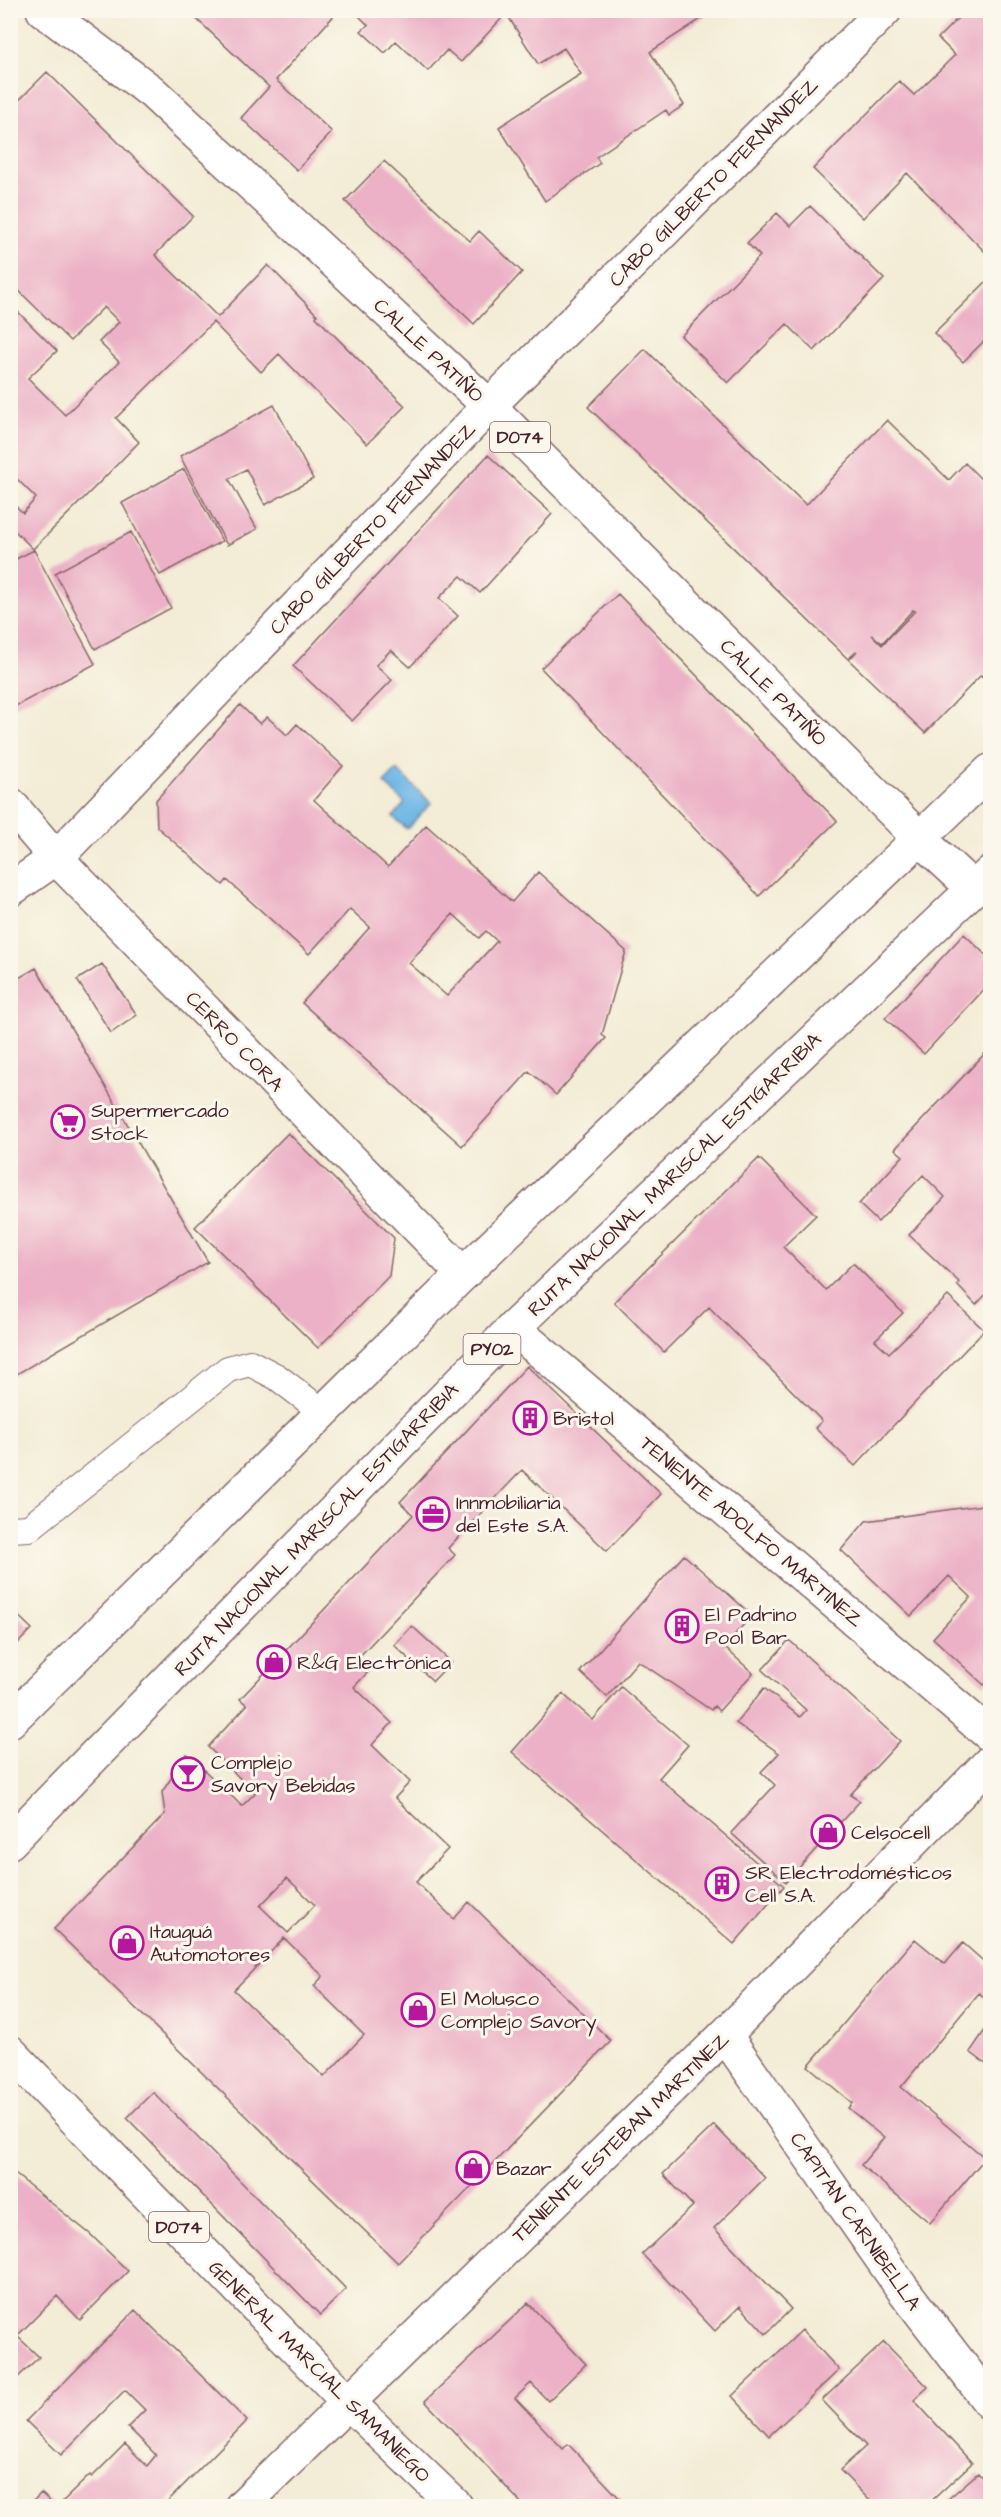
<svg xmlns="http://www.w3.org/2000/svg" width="1001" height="2517" font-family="'Architects Daughter',sans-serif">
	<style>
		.water { fill: #6eb7e6; stroke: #5c6b88; stroke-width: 1.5 }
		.building { fill: #ecb1c6; fill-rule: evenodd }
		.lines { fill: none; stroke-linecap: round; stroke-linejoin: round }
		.lane-casing { stroke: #856767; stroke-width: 28 }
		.street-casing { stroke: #856767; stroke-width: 36 }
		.secondary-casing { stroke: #856767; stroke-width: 36 }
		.primary-casing { stroke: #856767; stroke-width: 36 }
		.highway-casing { stroke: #856767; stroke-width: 36 }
		.lane { stroke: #fff; stroke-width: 26 }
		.street { stroke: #fff; stroke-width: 33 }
		.secondary { stroke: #fff; stroke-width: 33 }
		.primary { stroke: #fff; stroke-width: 33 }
		.highway { stroke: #fff; stroke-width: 33 }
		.labels { text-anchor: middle; stroke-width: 6; stroke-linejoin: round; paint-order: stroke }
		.shield { fill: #fbf7ec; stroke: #7f6065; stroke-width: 1.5 }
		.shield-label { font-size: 18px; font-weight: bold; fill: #4a1f2b }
		.street-label { font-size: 20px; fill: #4a1f2b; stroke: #fbf7ec }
		.poi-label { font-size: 20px; fill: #4a1f2b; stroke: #fbf7ec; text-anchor: start }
	</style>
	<rect width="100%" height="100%" fill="#fbf7ec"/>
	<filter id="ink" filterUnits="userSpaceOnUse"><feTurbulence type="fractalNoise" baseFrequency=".0167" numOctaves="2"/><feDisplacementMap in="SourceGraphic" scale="12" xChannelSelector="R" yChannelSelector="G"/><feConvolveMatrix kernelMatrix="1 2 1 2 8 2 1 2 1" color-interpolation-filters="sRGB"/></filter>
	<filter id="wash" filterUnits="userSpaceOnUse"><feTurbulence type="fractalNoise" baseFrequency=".008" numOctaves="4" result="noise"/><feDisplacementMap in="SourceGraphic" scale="24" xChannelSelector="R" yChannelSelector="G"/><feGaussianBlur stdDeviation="1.35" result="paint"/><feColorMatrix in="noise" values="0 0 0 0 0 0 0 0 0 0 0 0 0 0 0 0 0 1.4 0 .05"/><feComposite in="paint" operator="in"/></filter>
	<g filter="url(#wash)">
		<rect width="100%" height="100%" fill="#f3ecd6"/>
		<path class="water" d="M397,770l34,33 -24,26 -14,-12 12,-14 -21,-20z"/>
		<g id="blocks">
			<path class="building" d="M187,10h152l-63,70 56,52 -35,38 -56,-52 28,-31z
				M353,10h138l10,9 -40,43 -14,-12 -19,21 -32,-30 -11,12 -24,-22 7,-6z
				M504,10h211l-65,42 34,53 -15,10 -3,-5 -70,47 4,6 -55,38 -46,-74 82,-53 -17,-26 -26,16z
				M966,10h24v247l-83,-84 -44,45 -50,-49 86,-88 15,14 41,-40 -17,-17z
				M47,72l146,144 -38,39 63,62 50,-52 49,50 -1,2 89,89 -38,38 -88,-90 -18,18 -48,-50 -97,96 23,24 -37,38 -69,69 -23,-23v-25l13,12 13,-15 -26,-26v-168l47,47 -29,27 37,37 54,-53 -20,-20 20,-20 -15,-15 -34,34 -60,-59v-31l5,-4 -5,-4v-134z
				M384,161l86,80 9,-10 43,41 -48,52 -129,-123z
				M810,206l74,73 -70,72 -27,-27 -59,59 -47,-47 79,-80 -13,-13 30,-30 13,13z
				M990,278v57l-27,27 -29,-29z
				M645,349l161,156 81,-85 62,60 16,-17 25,25v192l-2,2 -7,-7 -56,58 -76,-73 8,-9 -9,8 -260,-252zM913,610l2,1 -33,34 -10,-10 10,8z
				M274,405l39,74 -48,26 -19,-36 -17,10 28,50 -30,16 -47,-89z
				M488,455l64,59 -72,79 -19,-17 -22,22 19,18 -48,51 -19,-17 -15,15 16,15 -40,41 -59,-55z
				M184,469l38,72 -62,34 -38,-72z
				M131,532l40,76 -76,41 -40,-76z
				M34,550l61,114 -85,45v-147z
				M618,594l219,227 -78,75 -218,-228z
				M240,705l20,19 7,-7 20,18 10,-11 46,42 -29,34 74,67 38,-42 86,77 26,-30 88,79 -24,84 4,3 -50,57 -27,-24 -67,75 -160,-143 68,-76 -20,-18 -41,45 -82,-74 -4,5 -66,-58 -1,-27zM453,914l26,24 7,-7 11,10 -50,55 -38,-33z
				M964,934l26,25v24l-66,71 -39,-36z
				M102,964l35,51 -26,18 -34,-53z
				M36,968l172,294 -198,116v-395z
				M990,1048v242l-14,15 -19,-20 2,-3 -50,-47 36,-38 -22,-22 -45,47 -19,-18 44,-48 -8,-7z
				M288,1133l106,105 -5,38 -71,72 -123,-121z
				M759,1158l57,57 -33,32 43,43 27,-27 50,50 -28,27 14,13 59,-57 36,34 -129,136 -40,-38 7,-7 -113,-114 -45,45 -50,-50z
				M527,1366l134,128 -54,57 -85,-81 -74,78 7,7 -99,105 12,12 -14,15 38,36 -20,22 38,37 -15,16 53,51 -32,33 38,37 15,-17 142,139 -213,222 -344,-334 111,-115 -3,-22 25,-38 55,52 13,-13 -47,-46 39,-42 -7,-6 173,-184 -13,-13zM287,1878l28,27 -27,28 -28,-27zM284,1938l39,38 -9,10 50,49 -40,42 -90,-87z
				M990,1504v175l-6,6 -51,-47 38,-41 -22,-21 -38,40 -70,-66 25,-29z
				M684,1555l68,60 -28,32 29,26 -34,38 -5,-5 -3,4 -73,-49 -31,36 -27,-25z
				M10,1608l22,21 -22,22z
				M412,1626l39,36 -18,19 -39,-36z
				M789,1640l111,101 -50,54 10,6 -74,81 -55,-49 44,-48 -14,-13 18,-19 -43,-30 28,-35 36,29 6,-7 -44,-40z
				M621,1687l67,58 -29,33 125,108 -50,58 -222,-192 51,-58 30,26z
				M915,1939l30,25 18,-21 27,24v35l-11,-9 -78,94 84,71 -55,65 -69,-58 23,-27 -36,-30 4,-5 -44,-37z
				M990,2023v44l-20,-15z
				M153,2092l193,197 -26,26 -193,-197z
				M714,2125l51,53 -51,50 77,81 -25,25 -26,-28 -25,25 -73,-77 51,-48 -30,-32z
				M10,2170l80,64 38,37 -48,49 -23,-24 -40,40 22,21 -22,21 -7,-6z
				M528,2303l58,61 -38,37 -17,-18 -16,15 48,51 5,-5 59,62h-103l-99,-105z
				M135,2310l112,111 -84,85h-105l32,-31 2,2 33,-33 22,22 9,-11 -28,-28 17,-17 -20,-20 -64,65 -35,-34z
				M802,2330l37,40 -70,66 -37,-40z
				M884,2342l44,45 -14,13 58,63 -46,43h-51l-35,-36 26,-24 -44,-46z
				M978,2473l12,14v19h-50z
				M41,2493l14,13h-27z"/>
		</g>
	</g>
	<g filter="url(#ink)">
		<use href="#blocks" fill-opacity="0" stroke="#856767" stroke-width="1.5"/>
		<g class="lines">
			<defs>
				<path id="lane" d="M10,1529l19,-1 199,-159 22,-6 27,14 46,35"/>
				<path id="street" d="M10,804l46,54 407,416
					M10,890l46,-32 433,-452 396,-396
					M513,1328l477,407
					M725,2035l177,253 88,115"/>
				<path id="secondary" d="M242,2506l483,-471 265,-273"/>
				<path id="primary" d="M43,10l109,82 337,314 431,433 54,50
					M10,2052l338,350 108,104"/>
				<path id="highway" d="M10,1721l453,-447 527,-503
					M10,1842l503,-514 477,-455"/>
			</defs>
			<use href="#lane" class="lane-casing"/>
			<use href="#street" class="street-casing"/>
			<use href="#secondary" class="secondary-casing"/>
			<use href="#primary" class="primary-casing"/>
			<use href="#highway" class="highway-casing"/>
			<use href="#lane" class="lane"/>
			<use href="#street" class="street"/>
			<use href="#secondary" class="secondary"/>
			<use href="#primary" class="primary"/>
			<use href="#highway" class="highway"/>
		</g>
	</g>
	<defs>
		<symbol id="supermarket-ring" viewBox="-11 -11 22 22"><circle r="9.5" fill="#fbf7ec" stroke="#b5179e" stroke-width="1.5"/><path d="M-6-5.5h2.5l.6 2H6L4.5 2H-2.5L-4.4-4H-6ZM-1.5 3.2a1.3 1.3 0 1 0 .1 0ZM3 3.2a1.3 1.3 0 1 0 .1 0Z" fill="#b5179e"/></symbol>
		<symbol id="building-ring" viewBox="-11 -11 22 22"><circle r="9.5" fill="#fbf7ec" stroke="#b5179e" stroke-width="1.5"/><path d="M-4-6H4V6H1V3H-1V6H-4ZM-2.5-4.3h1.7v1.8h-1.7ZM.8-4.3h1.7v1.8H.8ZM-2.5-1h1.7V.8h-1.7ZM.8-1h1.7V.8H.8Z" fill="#b5179e"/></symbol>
		<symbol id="office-ring" viewBox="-11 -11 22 22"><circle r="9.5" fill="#fbf7ec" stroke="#b5179e" stroke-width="1.5"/><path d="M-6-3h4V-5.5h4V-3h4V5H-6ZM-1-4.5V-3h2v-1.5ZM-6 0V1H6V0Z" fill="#b5179e"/></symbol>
		<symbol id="shop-ring" viewBox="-11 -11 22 22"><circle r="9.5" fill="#fbf7ec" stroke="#b5179e" stroke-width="1.5"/><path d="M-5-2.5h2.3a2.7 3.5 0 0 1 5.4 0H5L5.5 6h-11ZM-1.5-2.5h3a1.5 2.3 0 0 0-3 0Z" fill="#b5179e"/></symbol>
		<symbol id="bar-ring" viewBox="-11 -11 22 22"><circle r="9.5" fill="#fbf7ec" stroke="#b5179e" stroke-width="1.5"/><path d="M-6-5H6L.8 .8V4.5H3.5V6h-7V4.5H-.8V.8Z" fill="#b5179e"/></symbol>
	</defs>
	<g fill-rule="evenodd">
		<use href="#supermarket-ring" x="49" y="1103" width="38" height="38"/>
		<use href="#building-ring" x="511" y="1399" width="38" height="38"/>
		<use href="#office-ring" x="414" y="1495" width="38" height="38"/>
		<use href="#building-ring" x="663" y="1607" width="38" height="38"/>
		<use href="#shop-ring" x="255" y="1643" width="38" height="38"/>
		<use href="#bar-ring" x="169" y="1755" width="38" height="38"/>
		<use href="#shop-ring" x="809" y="1813" width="38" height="38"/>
		<use href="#building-ring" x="703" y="1865" width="38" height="38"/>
		<use href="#shop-ring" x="108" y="1924" width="38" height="38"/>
		<use href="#shop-ring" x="399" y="1991" width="38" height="38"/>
		<use href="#shop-ring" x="454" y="2149" width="38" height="38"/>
	</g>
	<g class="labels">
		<g class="shield">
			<rect x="490" y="422" width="60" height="30" rx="4.5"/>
			<rect x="463.5" y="1334" width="57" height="30" rx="4.5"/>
			<rect x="149" y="2212" width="60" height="30" rx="4.5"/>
		</g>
		<g class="shield-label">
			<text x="520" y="443">D074</text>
			<text x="492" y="1355">PY02</text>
			<text x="179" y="2233">D074</text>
		</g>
		<g class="street-label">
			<text transform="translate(713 182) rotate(-45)" y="7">CABO GILBERTO FERNANDEZ</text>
			<text transform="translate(429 350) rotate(43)" y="7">CALLE PATIÑO</text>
			<text transform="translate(372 528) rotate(-46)" y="7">CABO GILBERTO FERNANDEZ</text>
			<text transform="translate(774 692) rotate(45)" y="7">CALLE PATIÑO</text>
			<text transform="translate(235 1041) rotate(46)" y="7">CERRO CORA</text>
			<text transform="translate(674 1174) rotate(-44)" y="7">RUTA NACIONAL MARISCAL ESTIGARRIBIA</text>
			<text transform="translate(316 1529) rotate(-46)" y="7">RUTA NACIONAL MARISCAL ESTIGARRIBIA</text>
			<text transform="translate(752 1531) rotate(40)" y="7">TENIENTE ADOLFO MARTINEZ</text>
			<text transform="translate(620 2137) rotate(-44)" y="7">TENIENTE ESTEBAN MARTINEZ</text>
			<text transform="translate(856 2221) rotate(55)" y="7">CAPITAN CARNIBELLA</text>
			<text transform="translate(320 2371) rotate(45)" y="7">GENERAL MARCIAL SAMANIEGO</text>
		</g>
		<g class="poi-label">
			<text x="91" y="1117">Supermercado<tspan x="91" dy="23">Stock</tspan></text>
			<text x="553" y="1425">Bristol</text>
			<text x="456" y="1509">Innmobiliaria<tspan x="456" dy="23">del Este S.A.</tspan></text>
			<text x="705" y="1621">El Padrino<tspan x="705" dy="23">Pool Bar</tspan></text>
			<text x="297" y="1669">R&amp;G Electrónica</text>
			<text x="211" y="1769">Complejo<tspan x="211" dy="23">Savory Bebidas</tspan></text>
			<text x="851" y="1839">Celsocell</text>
			<text x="745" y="1879">SR Electrodomésticos<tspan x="745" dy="23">Cell S.A.</tspan></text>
			<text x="150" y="1938">Itauguá<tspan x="150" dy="23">Automotores</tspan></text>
			<text x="441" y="2005">El Molusco<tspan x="441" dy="23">Complejo Savory</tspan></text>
			<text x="496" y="2175">Bazar</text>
		</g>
	</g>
	<rect width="1001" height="2517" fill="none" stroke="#fbf7ec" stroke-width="36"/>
</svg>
